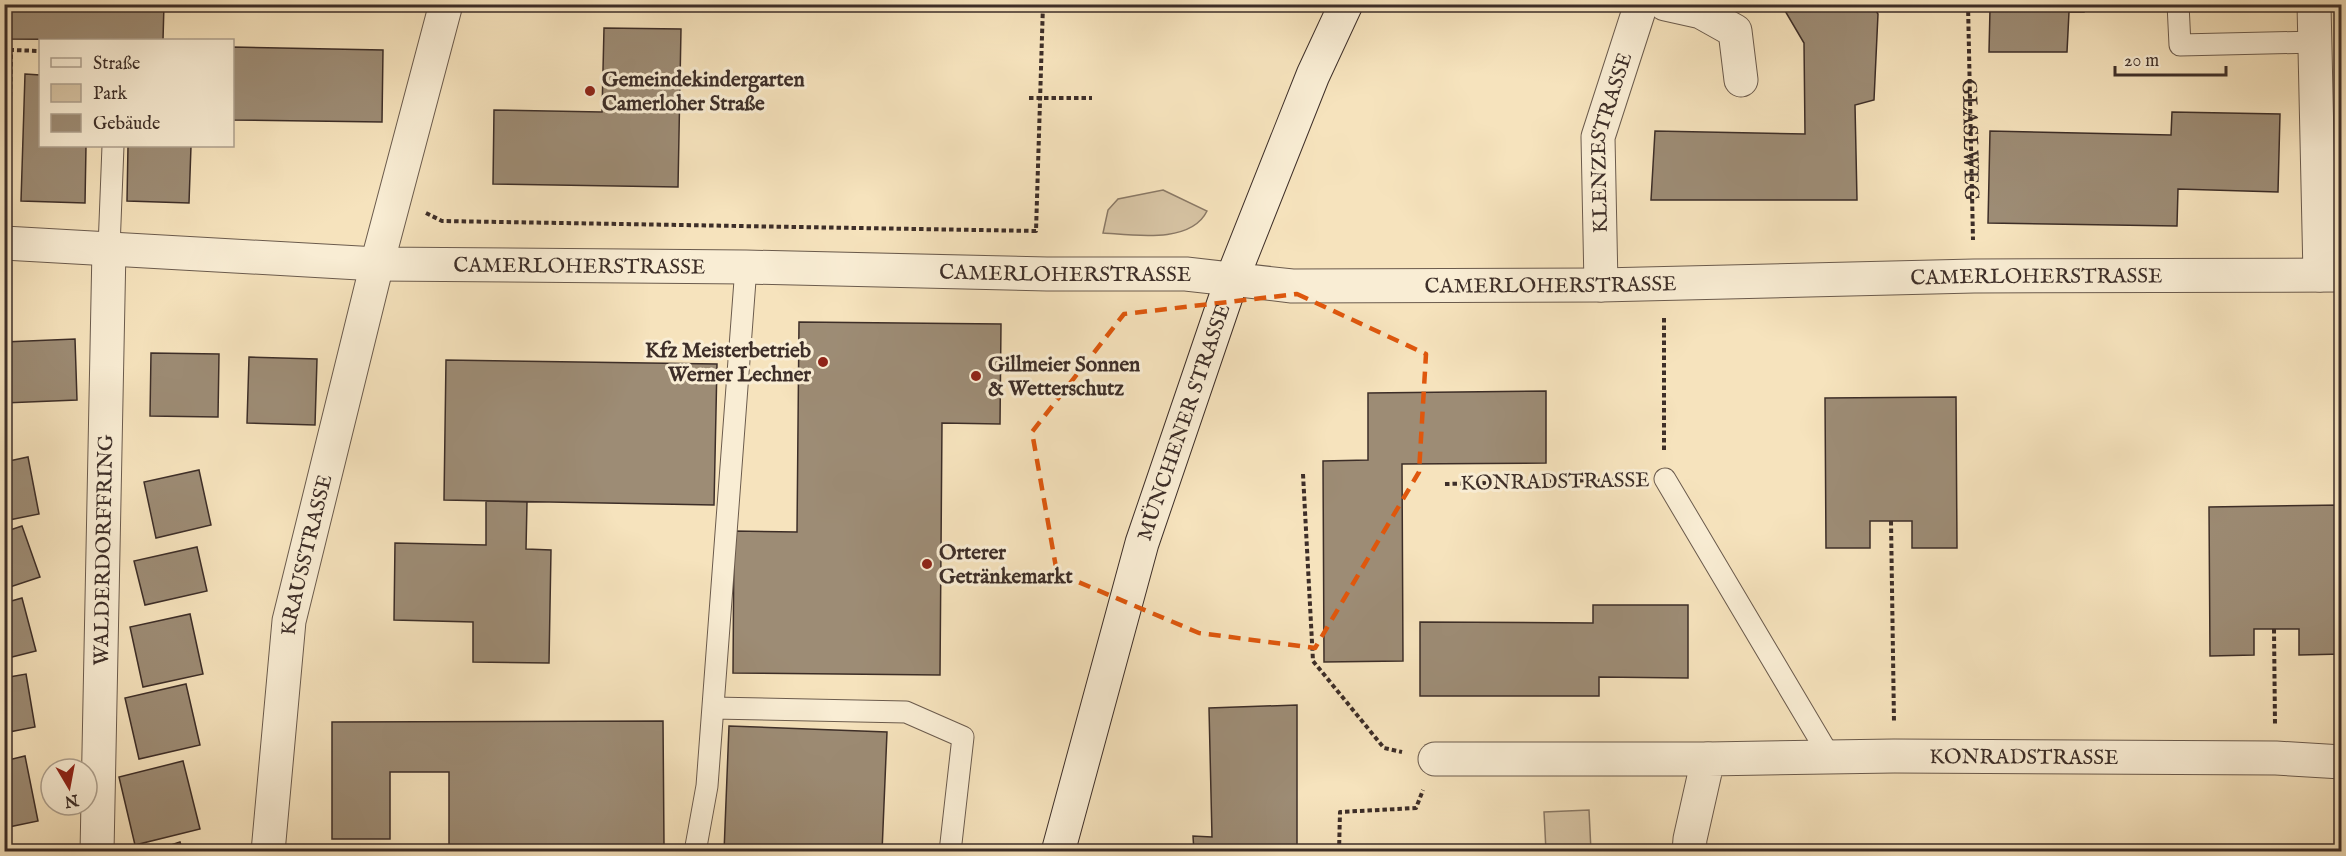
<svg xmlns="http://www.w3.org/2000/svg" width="2346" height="856" font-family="'IM FELL English',serif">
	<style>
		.green { fill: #d7c4a4; stroke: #8a7966; stroke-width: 1.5 }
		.building { fill: #9d8c75; stroke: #3d2e28; stroke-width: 1.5 }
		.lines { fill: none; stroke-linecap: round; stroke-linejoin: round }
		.service-casing { stroke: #6b5b4d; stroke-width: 23 }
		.minor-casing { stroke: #6b5b4d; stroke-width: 35 }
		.secondary-casing { stroke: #3d2e28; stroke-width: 35 }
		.path { stroke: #3d2e28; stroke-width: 4; stroke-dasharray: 4.5 3; stroke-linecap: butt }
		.service { stroke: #f9edd4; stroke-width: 21 }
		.minor { stroke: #f9edd4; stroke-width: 33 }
		.secondary { stroke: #f9edd4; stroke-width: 33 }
		.marked { fill: none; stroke: #df570d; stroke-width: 4.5; stroke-dasharray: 12 8; stroke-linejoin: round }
		.poi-dot { fill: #8f2418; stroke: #f9edd4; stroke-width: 2 }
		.labels { text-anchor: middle; stroke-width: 6; stroke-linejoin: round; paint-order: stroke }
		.poi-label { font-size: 21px; font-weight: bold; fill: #3d2e28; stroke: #f9edd4; text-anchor: start }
		.street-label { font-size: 21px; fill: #3d2e28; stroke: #f9edd4 }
	</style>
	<rect width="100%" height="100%" fill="#f6e3bd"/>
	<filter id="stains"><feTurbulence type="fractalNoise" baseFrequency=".00333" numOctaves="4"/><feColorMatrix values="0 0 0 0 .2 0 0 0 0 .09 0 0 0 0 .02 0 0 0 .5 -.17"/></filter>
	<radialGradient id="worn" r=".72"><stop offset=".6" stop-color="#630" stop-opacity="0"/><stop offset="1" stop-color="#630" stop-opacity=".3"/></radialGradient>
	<path class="green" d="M1163,190l44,21c-16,33 -73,24 -104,22l5,-23 10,-11z
		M1589,810l2,41h-45l-2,-39z"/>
	<path class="building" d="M4,4h160l-1,36 -159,-1z
		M1781,4h91l6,10 -4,86 -19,5 2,95h-206l4,-69 150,3 -1,-91z
		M2016,4h68v8h-15l-2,40h-78l1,-43 26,1z
		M604,28l77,1 -3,158 -185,-3 1,-74 108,2z
		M232,47l151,3 -1,72 -150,-2z
		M25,74l15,1v71h46l-1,57 -64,-2z
		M2172,112l108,2 -2,78 -100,-3 -1,37 -189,-3 2,-92 181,4z
		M2339,126h3v90h-2z
		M128,146h63l-2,57 -62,-2z
		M799,322l202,2 -1,100 -58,-1 -2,252 -207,-2 1,-142 63,1z
		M75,339l2,61 -73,3v-61z
		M151,353l68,1 -1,63 -68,-1z
		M249,357l68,2 -2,66 -68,-2z
		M446,360l271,4 -3,141 -270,-5z
		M1546,391v72l-144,1 1,197 -79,1 -1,-201 45,-1v-67z
		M1956,397l1,151h-45v-27h-42v27h-44l-1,-150z
		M28,457l11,57 -35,7v-59z
		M199,470l12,55 -55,13 -12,-56z
		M486,501l41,1 -1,47 25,1 -2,113 -76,-1v-40l-79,-2 1,-77 91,2z
		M2342,505v149l-43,1v-26h-45v26l-44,1 -1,-149z
		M22,526l18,51 -36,12v-57z
		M197,547l10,44 -62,14 -11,-44z
		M22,598l14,53 -32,8v-56z
		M1593,605h95v73l-89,-1v19h-179v-74l173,1z
		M190,614l13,60 -60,13 -13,-60z
		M26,674l9,53 -31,6v-55z
		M186,684l14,61 -61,14 -14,-61z
		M1297,705v147h-103l-1,-16 19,1 -3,-129z
		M663,721l1,124h-215v-73h-59v67h-58v-117z
		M729,726l158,6 -5,120h-158z
		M25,756l13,65 -34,7v-67z
		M183,761l17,68 -65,16 -16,-68z
		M180,842l3,10h-33z
		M2181,845h65v7h-65z
		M1838,846l1,6h-62v-5z"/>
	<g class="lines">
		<defs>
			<path id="service" d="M2178,4l2,41 136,-3
				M109,248l4,-102
				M1665,479l165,278
				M713,708l193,4 57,25 -13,115
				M695,852l12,-66 39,-519"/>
			<g id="minor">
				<path d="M1665,4l36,8 34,19 6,49"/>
				<path d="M2314,4l6,271"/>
				<path id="s2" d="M4,243l373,21 369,3 301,7h139l106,12 309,-1 373,-9 368,-1"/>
				<path id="s3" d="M1601,285l-3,-148 43,-133"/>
				<path d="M1435,759h273"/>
				<path id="s4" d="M97,852l12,-604"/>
				<path id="s5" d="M268,852l21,-231 88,-357 69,-260"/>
				<path id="s6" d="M1689,852l1,-13 18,-80 186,-3 382,2 66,4"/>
			</g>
			<g id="secondary">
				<path id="s7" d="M1058,852l84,-309 90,-264 81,-204 33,-71"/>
			</g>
		</defs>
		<use href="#service" class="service-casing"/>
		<use href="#minor" class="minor-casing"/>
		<use href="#secondary" class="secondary-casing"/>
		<g class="path">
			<path id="s1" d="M1968,4l5,236"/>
			<path d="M1029,98h63"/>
			<path d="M8,209l3,-159 29,1"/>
			<path d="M426,213l16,8 594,10 7,-227"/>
			<path d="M1664,318v134"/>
			<path d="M1303,474l10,187 71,87 18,4"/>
			<path d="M1445,484l191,-5"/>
			<path d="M1891,521l3,201"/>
			<path d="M2274,629l1,96"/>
			<path d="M1339,852l1,-40 76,-4 7,-18"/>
		</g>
		<use href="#service" class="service"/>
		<use href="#minor" class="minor"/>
		<use href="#secondary" class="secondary"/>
	</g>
	<path class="marked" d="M1297,294l129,60 -7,118 -104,176 -116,-15 -142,-60 -25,-141 92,-118z"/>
	<g class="poi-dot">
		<circle cx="590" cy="91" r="6"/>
		<circle cx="823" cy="362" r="6"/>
		<circle cx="976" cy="376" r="6"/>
		<circle cx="927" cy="564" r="6"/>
	</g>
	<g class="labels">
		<g class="poi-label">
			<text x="602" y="86">Gemeindekindergarten<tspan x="602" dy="24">Camerloher Straße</tspan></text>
			<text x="811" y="357" text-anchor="end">Kfz Meisterbetrieb<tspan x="811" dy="24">Werner Lechner</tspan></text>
			<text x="988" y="371">Gillmeier Sonnen<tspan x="988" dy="24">&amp; Wetterschutz</tspan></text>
			<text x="939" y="559">Orterer<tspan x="939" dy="24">Getränkemarkt</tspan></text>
		</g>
		<g class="street-label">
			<text dy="7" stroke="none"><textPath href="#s1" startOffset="136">GLASLWEG</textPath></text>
			<text dy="7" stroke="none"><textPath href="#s3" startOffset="144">KLENZESTRASSE</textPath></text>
			<text dy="7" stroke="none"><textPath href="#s2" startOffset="576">CAMERLOHERSTRASSE</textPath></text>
			<text dy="7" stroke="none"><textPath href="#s2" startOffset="1062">CAMERLOHERSTRASSE</textPath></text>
			<text dy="7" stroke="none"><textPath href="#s2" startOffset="2034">CAMERLOHERSTRASSE</textPath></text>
			<text dy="7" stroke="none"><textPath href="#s2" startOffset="1548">CAMERLOHERSTRASSE</textPath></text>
			<text dy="7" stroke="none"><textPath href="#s7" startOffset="448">MÜNCHENER STRASSE</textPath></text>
			<text transform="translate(1555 481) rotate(-1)" y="7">KONRADSTRASSE</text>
			<text dy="7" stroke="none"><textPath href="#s4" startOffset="302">WALDERDORFFRING</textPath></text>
			<text dy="7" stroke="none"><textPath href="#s5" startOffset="300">KRAUSSTRASSE</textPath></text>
			<text dy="7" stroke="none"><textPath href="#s6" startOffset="411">KONRADSTRASSE</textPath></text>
		</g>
	</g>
	<rect width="2346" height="856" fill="none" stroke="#f6e3bd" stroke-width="24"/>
	<rect x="6" y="6" width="2334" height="844" fill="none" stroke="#3d2e28" stroke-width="3"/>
	<rect x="12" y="12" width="2322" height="832" fill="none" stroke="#3d2e28" stroke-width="1.5"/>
	<rect x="39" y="39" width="195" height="108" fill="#f9edd4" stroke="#aea18f" stroke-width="1.5"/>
	<rect x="51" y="58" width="30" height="9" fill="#f9edd4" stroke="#aea18f" stroke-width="1.5"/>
	<text x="93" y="69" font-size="18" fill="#3d2e28">Straße</text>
	<rect x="51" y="84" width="30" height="18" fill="#d7c4a4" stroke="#aea18f" stroke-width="1.5"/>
	<text x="93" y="99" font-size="18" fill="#3d2e28">Park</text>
	<rect x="51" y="114" width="30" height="18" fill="#9d8c75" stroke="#aea18f" stroke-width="1.5"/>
	<text x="93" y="129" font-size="18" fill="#3d2e28">Gebäude</text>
	<g transform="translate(69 787) rotate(170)"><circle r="28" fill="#f9edd4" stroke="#aea18f" stroke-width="1.5"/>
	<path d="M0-4.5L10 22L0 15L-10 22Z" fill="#8f2418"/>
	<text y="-9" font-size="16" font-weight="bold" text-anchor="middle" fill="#3d2e28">N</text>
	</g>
	<path d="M2115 66v9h111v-9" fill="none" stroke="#3d2e28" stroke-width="3"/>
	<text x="2124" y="66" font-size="18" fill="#3d2e28" stroke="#f9edd4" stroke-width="4.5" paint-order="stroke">20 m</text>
	<rect width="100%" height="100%" filter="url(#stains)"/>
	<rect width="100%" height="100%" fill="url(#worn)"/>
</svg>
